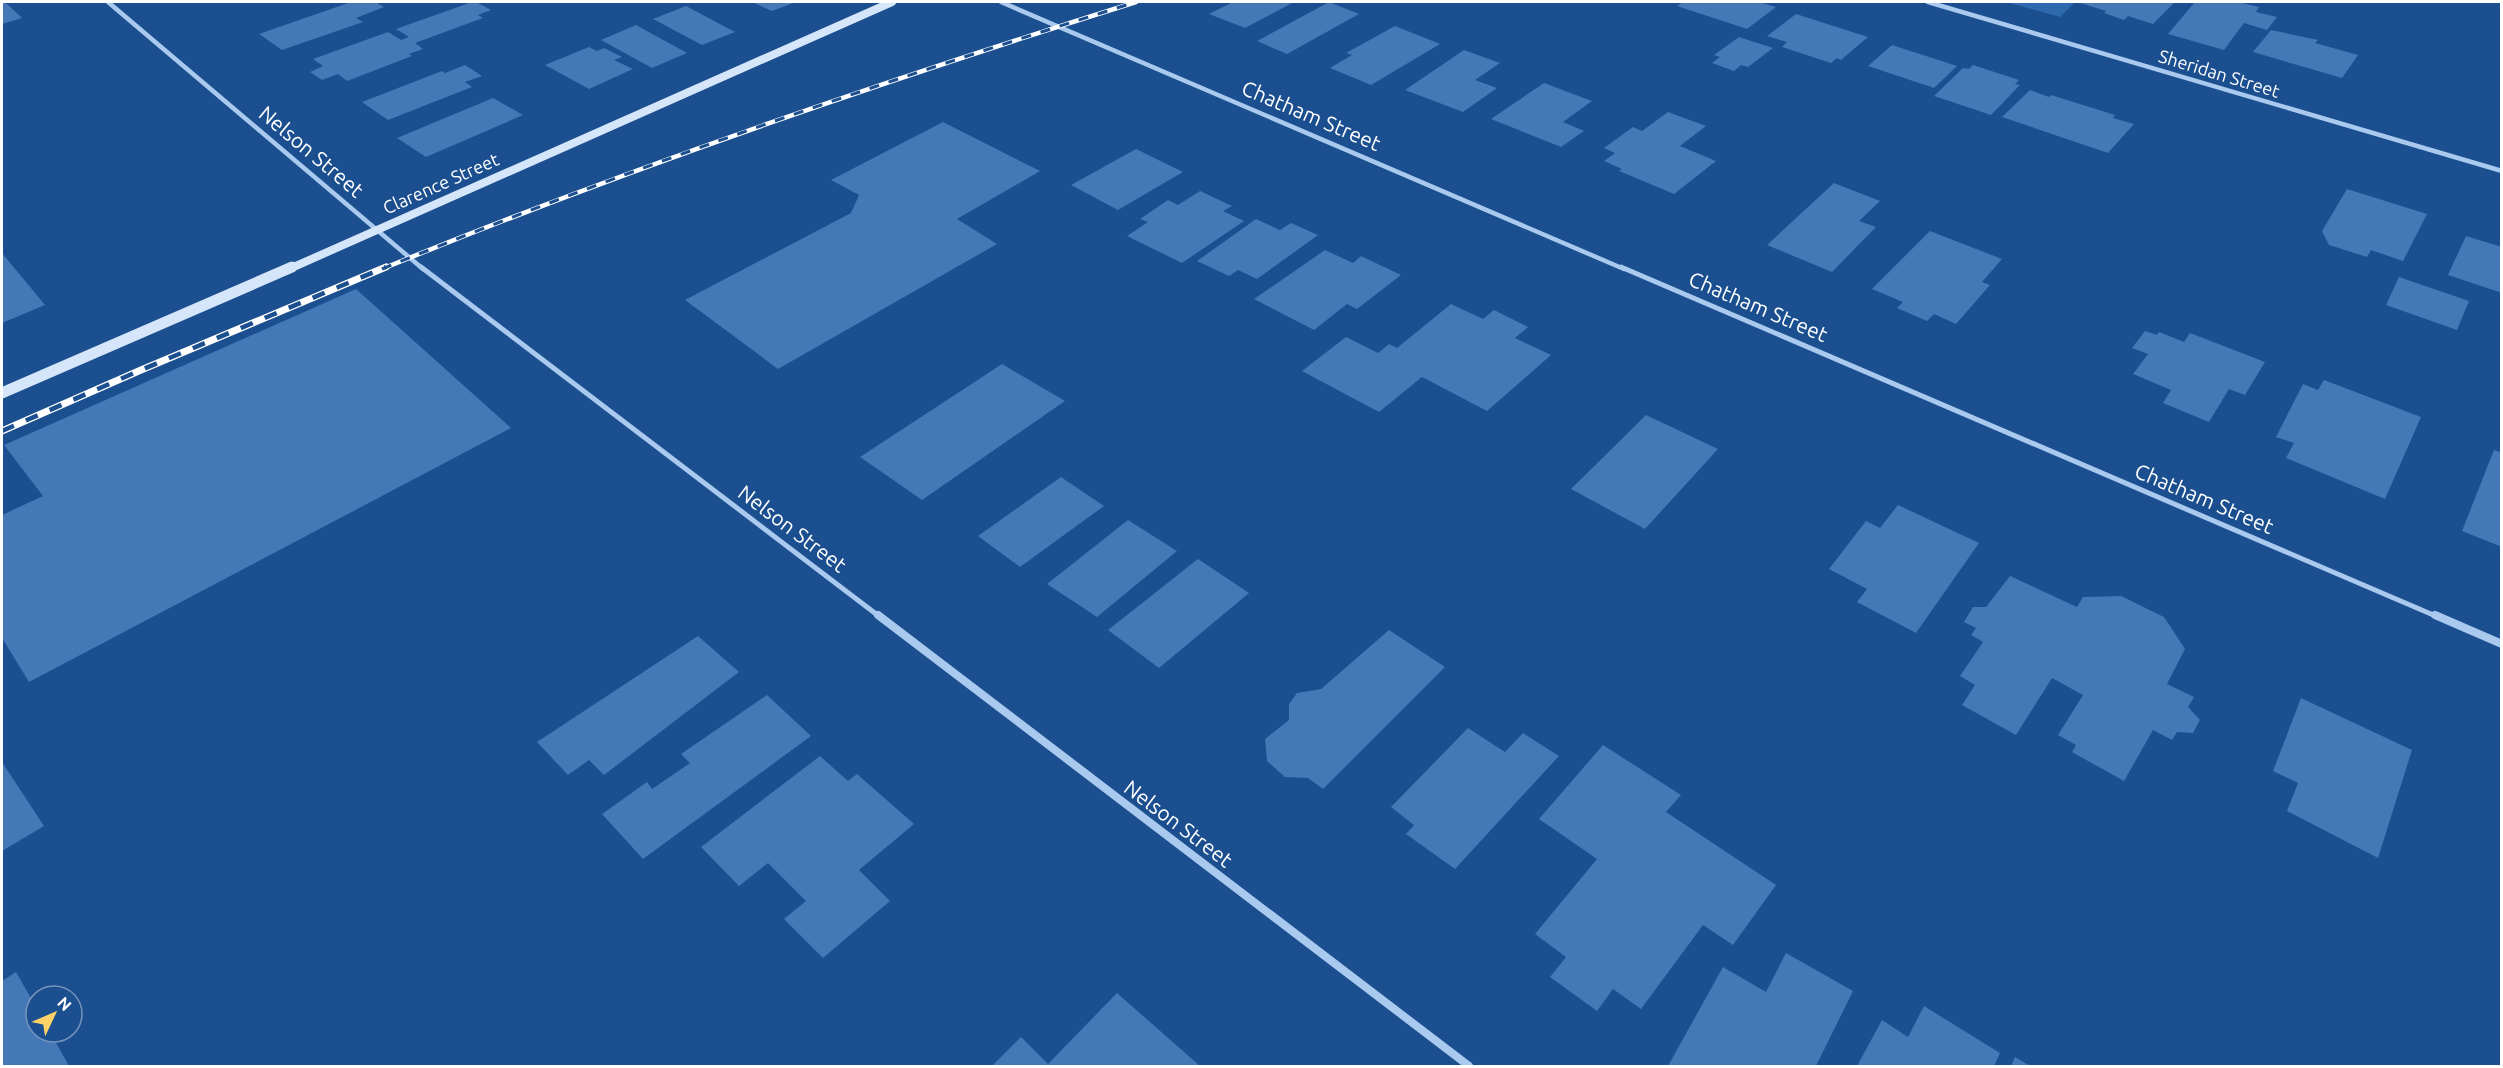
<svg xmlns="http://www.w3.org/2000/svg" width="2503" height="1068" font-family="Ubuntu,sans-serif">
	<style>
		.green { fill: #2e69ad }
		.building { fill: #4478b7 }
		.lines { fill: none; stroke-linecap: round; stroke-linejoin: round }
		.minor-far2 { stroke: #a9c9ee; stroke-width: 4.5 }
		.minor-far1 { stroke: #a9c9ee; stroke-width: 5 }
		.minor { stroke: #a9c9ee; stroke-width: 8 }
		.secondary-far1 { stroke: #d6e6fa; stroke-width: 8 }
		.secondary { stroke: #d6e6fa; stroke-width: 11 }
		.rail-far1-casing { stroke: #fff; stroke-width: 4.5 }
		.rail-casing { stroke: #fff; stroke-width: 7 }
		.rail-far1 { stroke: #1b4f8f; stroke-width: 3; stroke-dasharray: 10; stroke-linecap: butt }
		.rail { stroke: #1b4f8f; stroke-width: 4.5; stroke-dasharray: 13; stroke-linecap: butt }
		.labels { text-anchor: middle; stroke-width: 4.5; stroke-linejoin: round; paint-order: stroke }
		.far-street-label { font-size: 18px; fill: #fff; stroke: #1b4f8f }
		.street-label { font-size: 21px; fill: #fff; stroke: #1b4f8f }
	</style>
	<rect width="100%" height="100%" fill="#1b4f8f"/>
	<path class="green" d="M2006,2h69l-15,15z"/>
	<path class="building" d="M2,2h3l17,16 -20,6z
		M351,2h24l9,5 -28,11 7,4 -81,28 -23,-16z
		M472,2h4l15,8 -13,5 5,3 -68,25 8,6 -14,5 3,2 -65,25 -9,-7 -16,6 -12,-8 13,-6 -10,-7 75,-27 13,8 8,-3 -13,-8z
		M752,2h44l-24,9z
		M1233,2h61l-49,26 -36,-14z
		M1329,2l30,12 -72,40 -30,-13z
		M1683,2h76l17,5 -29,22 -70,-23z
		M2082,2h86l6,1 -21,21 -25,-8 -4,4 -20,-7 2,-2 -26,-8z
		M2195,2h43l21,5 -3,5 21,5 -10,13 -23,-7 -20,27 -56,-16z
		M686,6l49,26 -33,13 -49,-26z
		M1796,14l72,23 -27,23 -4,-2 -6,5 -49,-16 5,-5 -20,-6z
		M636,25l51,28 -35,15 -51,-28z
		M1395,26l45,18 -69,41 -41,-17 22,-13 -6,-2z
		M2271,30l47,10 -3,3 43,12 -16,23 -89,-26z
		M1739,37l34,11 -25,19 -7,-2 -7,6 -22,-8 8,-6 -6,-2z
		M1892,45l65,21 -23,22 -66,-22z
		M589,47l8,4 7,-3 18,9 -8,3 19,9 -44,20 -44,-24z
		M1464,50l36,13 -25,17 22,8 -34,24 -58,-22z
		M465,65l17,11 -17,6 7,5 -84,33 -26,-18 80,-31 3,2z
		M1973,65l46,15 -4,4 5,1 -29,30 -57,-19 29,-28 6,1z
		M1544,83l48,18 -29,21 21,9 -23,16 -70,-28z
		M2030,90l19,7 2,-2 64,20 -2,3 21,6 -26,29 -106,-36z
		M493,98l30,17 -97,42 -29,-19z
		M1668,112l38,14 -26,20 36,15 -42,33 -55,-23 3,-2 -18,-8 11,-8 -11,-5 29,-21 9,4z
		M943,122l97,49 -83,48 40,25 -219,125 -93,-69 166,-87 8,-18 -28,-15z
		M1136,149l47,23 -65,38 -47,-25z
		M1834,183l46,18 -21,20 17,6 -44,45 -65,-27z
		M2347,189l80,25 -24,47 -32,-11 -4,7 -38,-12 -7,-14z
		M1200,191l32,15 -9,5 21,10 -62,42 -55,-27 21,-14 -8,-3 28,-19 10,5z
		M1256,219l24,11 11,-7 27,12 -61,44 -19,-9 -9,6 -32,-15z
		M1930,231l72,28 -20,23 8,3 -34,39 -22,-10 -7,7 -30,-13 6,-6 -31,-13z
		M2466,236l36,11v46l-54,-18z
		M1325,250l28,13 8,-7 40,19 -44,34 -10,-5 -33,26 -60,-31z
		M2,253l43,52 -43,18z
		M2399,277l70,24 -12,29 -71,-25z
		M356,289l155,139 -482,254 -27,-44v-123l41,-19 -39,-51z
		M1451,304l32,15 11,-9 34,17 -13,11 36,17 -64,56 -65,-34 -43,35 -77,-41 44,-34 32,16 11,-9 8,4z
		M2145,331l12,4 2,-3 25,10 6,-9 75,29 -20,33 -16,-6 -20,33 -46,-19 8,-13 -38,-16 15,-20 -16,-6z
		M1002,364l63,37 -143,99 -62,-43z
		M2324,380l97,37 -36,82 -99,-41 8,-15 -18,-6 27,-53 15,6z
		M1646,415l72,34 -73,80 -74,-40z
		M2494,450l8,3v94l-40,-16z
		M1061,477l43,29 -84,61 -42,-31z
		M1898,505l81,38 -63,90 -59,-31 10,-13 -38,-20 37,-48 14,7z
		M1128,520l49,31 -80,66 -50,-33z
		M1198,559l51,34 -90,75 -51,-38z
		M2010,576l67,31 6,-10 38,-1 43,21 21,32 -18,35 27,13 -6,10 12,13 -7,13 -16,-1 -5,8 -19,-10 -29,51 -52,-29 4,-7 -18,-10 25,-40 -31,-17 -36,57 -54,-30 13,-20 -15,-9 23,-34 -12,-7 5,-7 -12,-6 9,-15h13z
		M1389,630l56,37 -122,122 -15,-11 -23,-1 -18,-16 -2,-22 24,-19v-16l8,-11 24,-4z
		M698,636l41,36 -135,103 -15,-15 -21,15 -31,-33z
		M767,695l44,41 -168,123 -41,-45 45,-32 5,7 38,-26 -9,-9z
		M2301,698l111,52 -34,108 -91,-47 11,-28 -25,-12z
		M1468,728l37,24 18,-19 36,23 -104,113 -49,-35 8,-9 -23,-18z
		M1603,745l78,50 -15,17 110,73 -43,60 -30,-20 -62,84 -28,-20 -16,22 -47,-34 16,-20 -31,-23 62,-75 -58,-40z
		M820,756l28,25 9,-7 57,50 -55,46 31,31 -67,57 -39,-39 22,-18 -38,-38 -29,23 -38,-39z
		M2,762l42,64 -42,25z
		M1786,953l67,38 -37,75h-148l55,-99 43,25z
		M16,972l20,35v25h14l19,34h-67v-85z
		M1117,993l83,73h-208l29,-29 27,27z
		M1924,1006l76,47 -6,13h-137l25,-46 26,17z
		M2015,1057l15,9h-19z"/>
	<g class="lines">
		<path class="minor-far2" d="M108,2l315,267
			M1001,2l623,267
			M1928,2l574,169"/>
		<path class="minor-far1" d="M421,267l459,350
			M1621,267l817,350"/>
		<path class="minor" d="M878,615l591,451
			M2435,615l67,29"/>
		<path class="secondary-far1" d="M289,269l603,-267"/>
		<path class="secondary" d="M2,393l290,-126"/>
		<defs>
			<path id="rail-far1" d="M382,269c247,-101 499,-187 754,-267"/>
			<path id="rail" d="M2,431l139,-61 245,-103"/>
		</defs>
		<use href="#rail-far1" class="rail-far1-casing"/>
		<use href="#rail" class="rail-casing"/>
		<use href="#rail-far1" class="rail-far1"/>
		<use href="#rail" class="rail"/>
	</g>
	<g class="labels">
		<g class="far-street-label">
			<text transform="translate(2219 74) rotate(17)" y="6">Sheridan Street</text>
			<text transform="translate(441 184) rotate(-24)" y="6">Clarence Street</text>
		</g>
		<g class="street-label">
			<text transform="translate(1311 116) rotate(23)" y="7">Chatham Street</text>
			<text transform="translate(311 152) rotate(40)" y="7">Nelson Street</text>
			<text transform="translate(1758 307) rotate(23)" y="7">Chatham Street</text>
			<text transform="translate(2204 499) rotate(23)" y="7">Chatham Street</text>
			<text transform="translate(792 529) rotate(37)" y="7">Nelson Street</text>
			<text transform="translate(1178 824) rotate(37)" y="7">Nelson Street</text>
		</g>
	</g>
	<rect width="2503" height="1068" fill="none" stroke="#ffffff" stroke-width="6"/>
	<g transform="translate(54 1014) rotate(46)"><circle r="28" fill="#1b4f8f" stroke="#7695bc" stroke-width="1.5"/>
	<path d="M0-4.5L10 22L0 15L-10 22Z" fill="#ffd166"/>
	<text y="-9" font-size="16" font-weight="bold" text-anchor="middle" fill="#ffffff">N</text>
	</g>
</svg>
